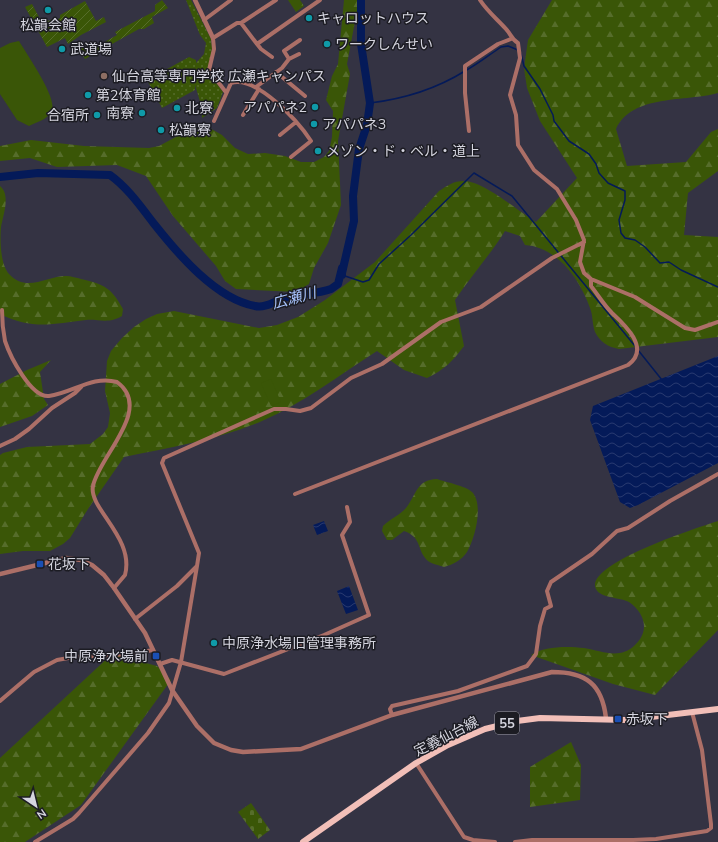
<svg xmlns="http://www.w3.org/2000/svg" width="718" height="842" font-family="Mulish,'Noto Sans JP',sans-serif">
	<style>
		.grass { fill: url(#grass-dots) }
		.forest { fill: url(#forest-firs) }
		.cemetery { fill: url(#cemetery-stones) }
		.park { fill: url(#park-crowns) }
		.garden { fill: url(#garden-furrows) }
		.pitch { fill: #3a5607 }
		.water { fill: url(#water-waves) }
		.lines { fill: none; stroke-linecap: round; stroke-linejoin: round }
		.stream { stroke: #041a59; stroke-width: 1.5 }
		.river { stroke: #041a59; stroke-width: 8 }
		.minor { stroke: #ac6f67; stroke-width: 4 }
		.tertiary { stroke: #ac6f67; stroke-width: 4.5 }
		.primary { stroke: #f2bfb8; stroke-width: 6 }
		.culture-dot { fill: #0f9aa8; stroke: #1c1c23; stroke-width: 1.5 }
		.education-dot { fill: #8d6e63; stroke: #1c1c23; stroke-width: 1.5 }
		.transit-dot { fill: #1a4fb4; stroke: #1c1c23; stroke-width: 1.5 }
		.labels { text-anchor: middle; stroke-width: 3; stroke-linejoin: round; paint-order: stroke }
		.shield { fill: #1c1c23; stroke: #9e9ea7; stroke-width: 1 }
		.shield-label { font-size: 13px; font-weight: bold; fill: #d5d5df }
		.poi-label { font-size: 14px; fill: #d5d5df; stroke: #1c1c23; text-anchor: start }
		.street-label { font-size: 14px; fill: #d5d5df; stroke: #1c1c23 }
		.water-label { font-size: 15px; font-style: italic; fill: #a7c3fd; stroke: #1c1c23 }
	</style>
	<defs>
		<pattern id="grass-dots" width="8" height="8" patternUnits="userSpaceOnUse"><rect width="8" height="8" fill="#3a5607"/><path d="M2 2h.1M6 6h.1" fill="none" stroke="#566d2b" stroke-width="1.8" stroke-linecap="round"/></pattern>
		<pattern id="forest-firs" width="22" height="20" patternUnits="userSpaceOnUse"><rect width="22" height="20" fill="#3a5607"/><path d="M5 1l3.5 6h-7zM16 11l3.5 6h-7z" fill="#566d2b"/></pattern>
		<pattern id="cemetery-stones" width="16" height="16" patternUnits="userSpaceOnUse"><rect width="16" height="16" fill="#3a5607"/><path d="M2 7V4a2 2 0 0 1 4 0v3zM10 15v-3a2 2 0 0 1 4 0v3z" fill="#566d2b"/></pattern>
		<pattern id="park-crowns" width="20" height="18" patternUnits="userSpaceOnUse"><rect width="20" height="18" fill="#3a5607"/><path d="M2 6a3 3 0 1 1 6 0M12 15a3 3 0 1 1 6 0" fill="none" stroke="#566d2b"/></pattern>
		<pattern id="garden-furrows" width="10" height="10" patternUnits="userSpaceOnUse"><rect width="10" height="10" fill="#3a5607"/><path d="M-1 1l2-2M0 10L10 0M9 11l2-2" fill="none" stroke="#566d2b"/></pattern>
		<pattern id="water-waves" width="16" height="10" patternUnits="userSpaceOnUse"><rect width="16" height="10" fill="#041a59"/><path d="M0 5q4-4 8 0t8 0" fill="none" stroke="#283a70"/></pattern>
	</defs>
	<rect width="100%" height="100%" fill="#343343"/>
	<path class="grass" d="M186,0h5l20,39 1,9 -2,27 13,17 -6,16 -15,10c0,-14 -3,-19 -7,-33v5l-33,18 -15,-28 42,-23 7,3v3l8,-9 2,-11 -6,-8z"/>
	<path class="forest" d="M344,0h15l-12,64 3,10 -12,67 3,64 -13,38 -14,25 -5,16 -13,8 -60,-3 -11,-8 -9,-15 -43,-50 -27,-40 -29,-11 -60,2 -27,-9 -30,3v-15l31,-6 53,6 65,2 10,-2 28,-15 19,-5 16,9 13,13 13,6 17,-1 20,3 16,6h13l10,-5 5,-6 3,-14 1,-26 -7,-11 6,-24 6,-12z
		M552,0h166v93c-32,9 -86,1 -102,36l11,37 59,-4 25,-30 7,-3v42l-30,22 -4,42 34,2v100l-99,12c-11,-2 -19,-7 -24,-17 -3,-8 -2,-17 -5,-24 -10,-29 -33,-61 -65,-63l-5,-9 -15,-5c-15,24 -34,45 -50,69l9,46c-11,15 -20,24 -37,32l-23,-8 -27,-19c-38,24 -73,52 -115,70 -44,19 -91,26 -138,36l-36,52 -18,29 -7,6 -13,7h-27l-23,3v-99l3,-2 24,-6 63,-3 13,-10 5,-7 2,-14 -5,-22 2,-30 4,-10 11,-13 12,-11 12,-8 11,-5 17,-3 85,17 18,-3 21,-8 27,-17 50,-38 64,-71c8,-5 14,-10 25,-10 20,0 55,31 72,41l41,-44 -37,-57 -13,-33 -3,-20 4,-28z
		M0,186c11,9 3,29 1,41 -1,12 -1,37 8,47 17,19 38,2 57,2 5,0 11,2 15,3 24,5 31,10 42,30l-1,7c-13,8 -23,3 -36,4 -33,4 -54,10 -86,-6z
		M51,360l-11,12 4,27 4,6 -16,11 -32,11v-43l27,-14z
		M437,479c8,3 29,7 35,13 12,12 3,47 -5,60 -5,8 -15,13 -23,15 -5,-2 -12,-3 -16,-6 -12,-11 -5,-23 -24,-30l-12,9h-5l-5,-9 1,-5c7,-7 17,-11 23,-18 11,-14 10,-28 31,-29z
		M718,521v109l-63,65 -42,-11 -82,-29c13,-9 37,-9 53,-7 18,3 36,12 51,-3 15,-14 10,-32 -6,-43 -8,-5 -32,-3 -34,-16 -2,-25 102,-58 123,-65z
		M112,654l45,12 14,14 -90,125 -56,37h-25v-84z
		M571,742l10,23 -1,35 -50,7v-40z"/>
	<path class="cemetery" d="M251,803l19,27 -12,9 -20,-27z"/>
	<path class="park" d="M288,0h12l4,6 -8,6z"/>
	<path class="garden" d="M162,0l6,8 -16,9 2,6 -10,6h-5l-54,30 -6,-10 4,-2 4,5 30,-17 -2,-3 40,-21v-6z
		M85,1l11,20 8,-4 2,5 -25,13 -13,9 -3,-6 -18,9 -22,-40 7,-3 8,15 6,-1 2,3 5,-2 2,2 5,-3v-3z"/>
	<path class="pitch" d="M19,41c7,12 38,56 33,69 -3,9 -15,12 -23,16l-12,-6 -17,-26v-46l10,-5z
		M271,379l10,23 -10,4 -10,-23z"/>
	<path class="water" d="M718,356v107l-80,42 -8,3 -10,-6 -30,-82 3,-14z
		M324,521l4,10 -11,4 -4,-10z
		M349,586l9,24 -12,4 -9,-23z"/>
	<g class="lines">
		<path class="stream" d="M521,54l3,12 16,23 13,26 1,6 15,20 20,13 7,10 3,9 9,10 17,8v9l-6,20 2,13 4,5 10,2 10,7 15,16 9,-1 12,8 37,17
			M370,103c33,-4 66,-14 95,-32 13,-7 24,-16 36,-24l7,-1 10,4
			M342,275l21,7 6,-2 10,-16 32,-29 63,-62 38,23 123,150
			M638,350l24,30"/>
		<path class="river" d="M0,177l38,-4 72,2c18,13 31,32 45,50 23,29 61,74 100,81 9,2 17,-3 26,-7 15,-6 34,-4 50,-10l7,-5 4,-16v7
			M342,273l12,-52 -1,-25 6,-47 8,-24 3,-22 -9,-59v-44"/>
		<path class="minor" d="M480,0c7,11 17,19 26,29 5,5 5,10 12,14l2,15 -10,37 6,20 2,30 16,25 23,19 19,31 8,20 -4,22 4,11 7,6 44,18 50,31 10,2 23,-8
			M204,20l27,-20
			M241,23l35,-23
			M257,44l4,5 11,8
			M289,59l-5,-8 16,-11
			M276,72l29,24
			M256,87l26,-19 7,-9 10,-5
			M225,91l-16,-21 5,-21 -1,-11 24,-15h4l16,21 63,-44
			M243,115l16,-26
			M214,121l17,-38c25,-8 67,38 80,58l-20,16
			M469,131l-4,-38v-27l33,-22 13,-5
			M280,135l16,-13
			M2,310c0,10 1,21 3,31 5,15 26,57 44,55 24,-3 43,-21 68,-14 37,27 -18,74 -24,104 -5,22 42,52 32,89l-11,13
			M0,446l15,-7 14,-10 23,-21 23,-15 7,-7
			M295,494l333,-129c23,-16 -3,-40 -16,-52 -8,-8 -14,-18 -21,-27v-7
			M135,619l42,-33 20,-20 2,-13 -37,-90 2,-5 110,-49h12l14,2 11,-3 40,-30 31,-14 59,-42 40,-15 71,-49 32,-16
			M160,664l12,-4 52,14 100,-39 45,-20 -27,-80 8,-13 -3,-15
			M0,701l34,-29 23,-12 17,-3 57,-3 22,-4
			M392,715l-2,-6 2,-3 66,-15 69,-25 9,-12 4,-28 5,-17 6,-3 -4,-15 4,-9 41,-28 25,-23 11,-3 42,-27 48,-27
			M416,763l48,74 9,3 22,2
			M35,842l38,-23 6,-6 69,-80 21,-30 12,-41 16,-96
			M515,842l17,-2h101l23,-1 51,-8 4,-3v-4l-9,-74 -10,-38"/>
		<path class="tertiary" d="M195,0l18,38
			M0,574l66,-16 15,2 11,5 12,10 10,13 31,45 27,57 25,36 17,17 17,7 12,2 58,-3 91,-34 160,-43c34,0 50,12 54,46"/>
		<path class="primary" d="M303,842l113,-79 32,-18 37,-16 32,-8 23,-3 86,2 92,-11"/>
	</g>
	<g class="culture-dot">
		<circle cx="48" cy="10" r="4"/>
		<circle cx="309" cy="18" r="4"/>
		<circle cx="327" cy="44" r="4"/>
		<circle cx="62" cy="49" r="4"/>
		<circle cx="88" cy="95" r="4"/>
		<circle cx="315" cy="107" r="4"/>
		<circle cx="177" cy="108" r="4"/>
		<circle cx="142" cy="113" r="4"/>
		<circle cx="97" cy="115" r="4"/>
		<circle cx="314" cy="124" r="4"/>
		<circle cx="161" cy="130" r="4"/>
		<circle cx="318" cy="151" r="4"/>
		<circle cx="214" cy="643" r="4"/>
	</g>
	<circle class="education-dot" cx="104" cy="76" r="4"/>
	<g class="transit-dot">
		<rect x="36" y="560" width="8" height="8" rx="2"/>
		<rect x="152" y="652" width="8" height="8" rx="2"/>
		<rect x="614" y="715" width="8" height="8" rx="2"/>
	</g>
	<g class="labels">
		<rect class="shield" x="495" y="712" width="24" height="22" rx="3"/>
		<g class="shield-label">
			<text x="507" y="728">55</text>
		</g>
		<g class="poi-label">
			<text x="317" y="23">キャロットハウス</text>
			<text x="48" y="30" text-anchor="middle">松韻会館</text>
			<text x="335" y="49">ワークしんせい</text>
			<text x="70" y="54">武道場</text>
			<text x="112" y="81">仙台高等専門学校 広瀬キャンパス</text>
			<text x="96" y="100">第2体育館</text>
			<text x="307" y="112" text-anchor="end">アパパネ2</text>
			<text x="185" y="113">北寮</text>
			<text x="134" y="118" text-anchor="end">南寮</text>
			<text x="89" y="120" text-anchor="end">合宿所</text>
			<text x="322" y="129">アパパネ3</text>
			<text x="169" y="135">松韻寮</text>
			<text x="326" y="156">メゾン・ド・ベル・道上</text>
			<text x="48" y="569">花坂下</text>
			<text x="222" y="648">中原浄水場旧管理事務所</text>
			<text x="148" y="661" text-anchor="end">中原浄水場前</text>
			<text x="626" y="724">赤坂下</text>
		</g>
		<g class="street-label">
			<text transform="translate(446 736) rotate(-27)" y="5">定義仙台線</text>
		</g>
		<g class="water-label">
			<text transform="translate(294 298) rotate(-15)" y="5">広瀬川</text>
		</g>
	</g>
	<g transform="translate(36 806) rotate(145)" stroke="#1c1c23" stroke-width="3" paint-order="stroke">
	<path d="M0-3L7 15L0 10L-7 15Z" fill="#d5d5df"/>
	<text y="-6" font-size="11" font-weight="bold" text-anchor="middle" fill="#d5d5df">N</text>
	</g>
</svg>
